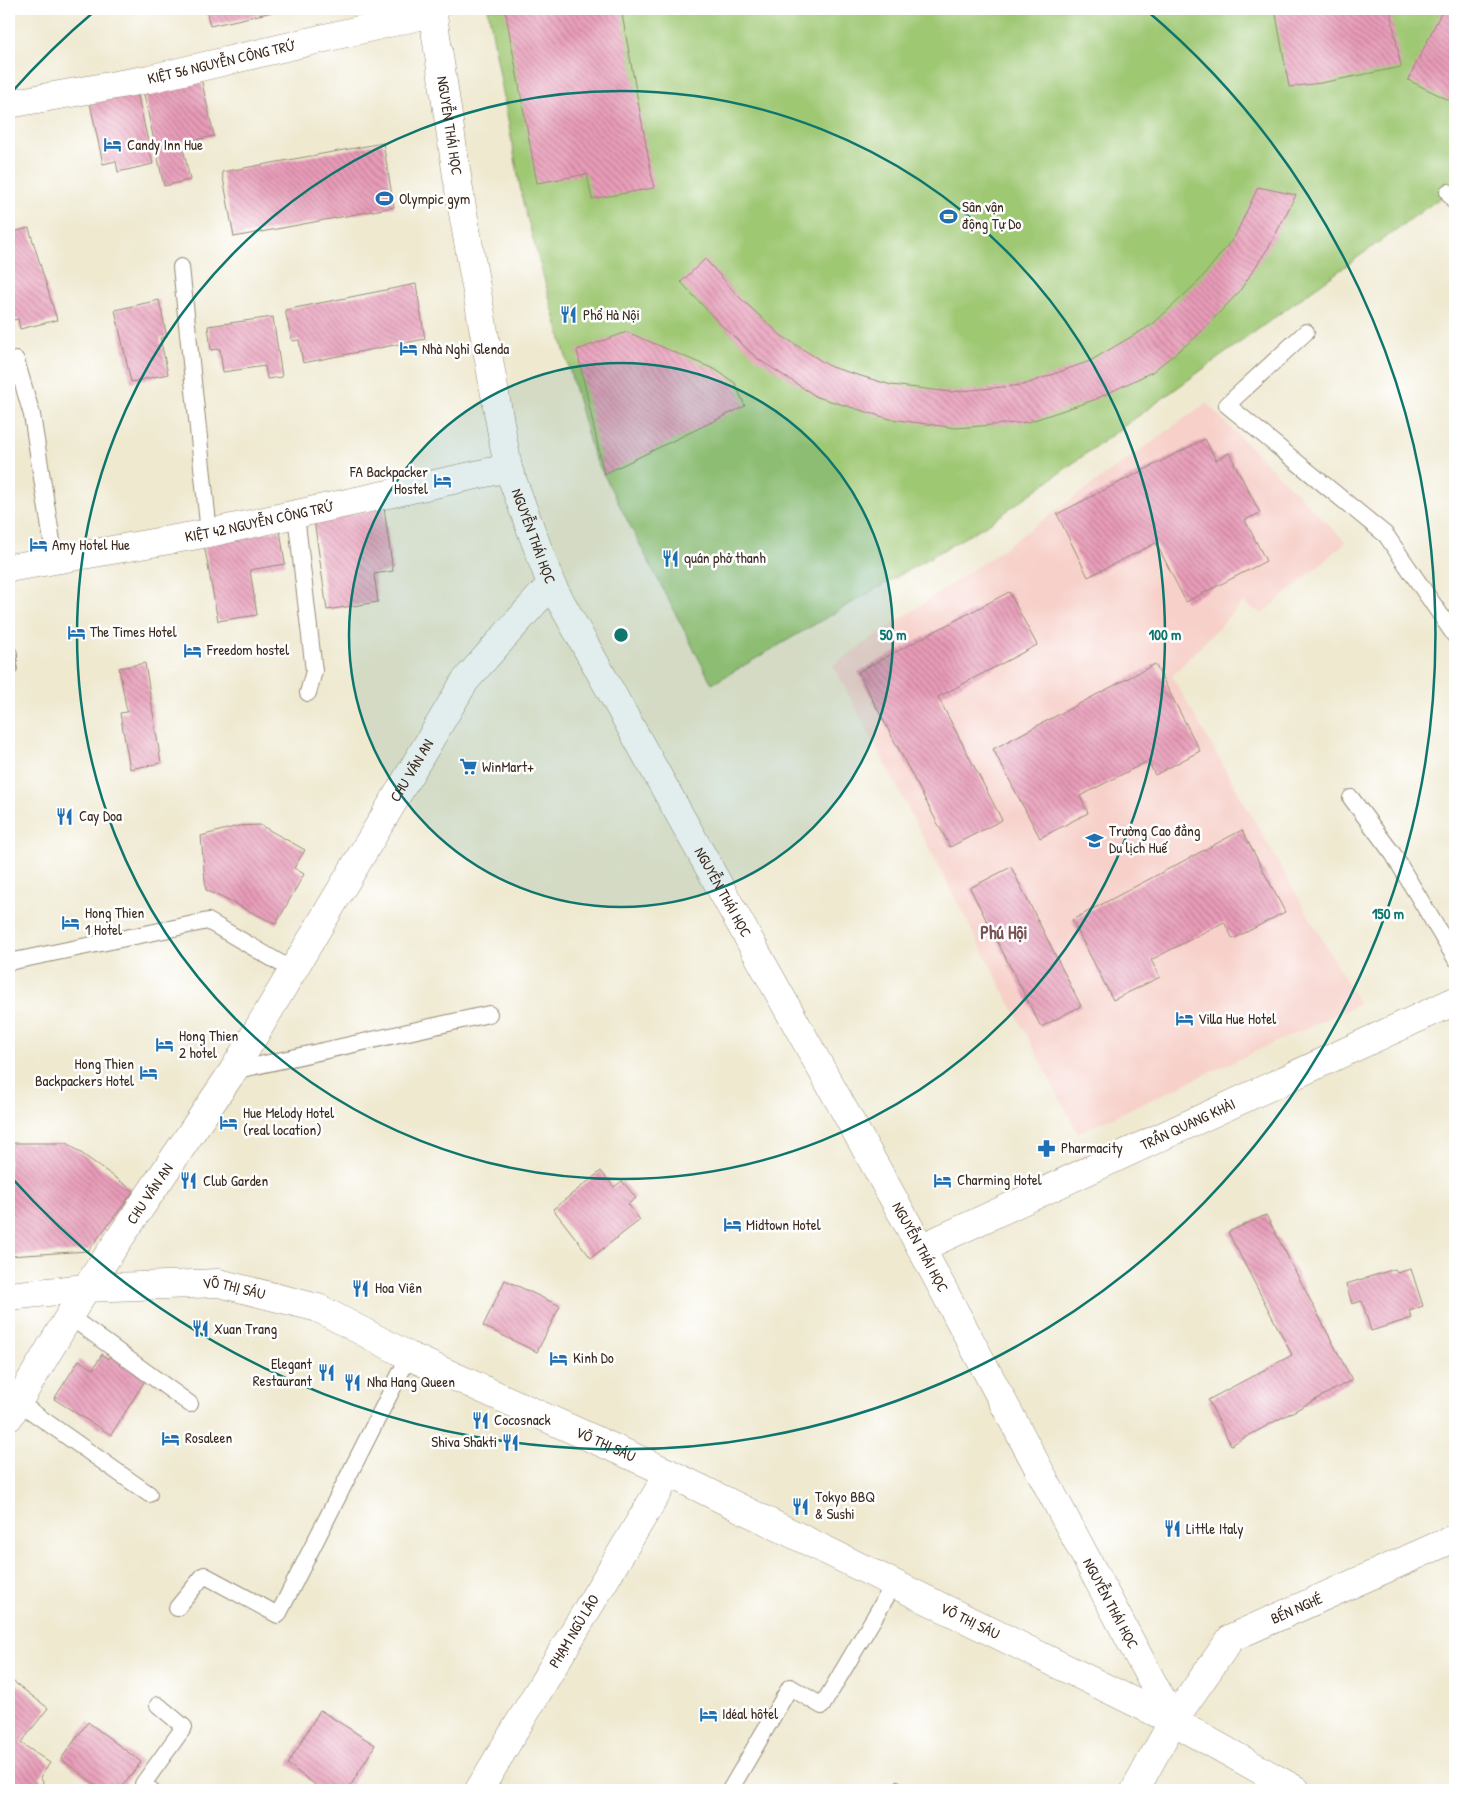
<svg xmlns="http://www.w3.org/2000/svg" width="1464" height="1799" font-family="'Patrick Hand',sans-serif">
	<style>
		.built { fill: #f7d0c9 }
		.grass { fill: #9fc873; stroke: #6d7948 }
		.building { fill: url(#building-back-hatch) }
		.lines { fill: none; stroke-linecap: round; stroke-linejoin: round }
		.lane-casing { stroke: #958a77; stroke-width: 18 }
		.street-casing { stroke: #958a77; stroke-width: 29 }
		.secondary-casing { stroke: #958a77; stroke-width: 29 }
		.lane { stroke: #fff; stroke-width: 16 }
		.street { stroke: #fff; stroke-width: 28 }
		.secondary { stroke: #fff; stroke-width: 28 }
		.ring { fill: none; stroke: #0f766e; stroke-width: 2.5 }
		.labels { text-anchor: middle; stroke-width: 5; stroke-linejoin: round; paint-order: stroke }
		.street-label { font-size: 15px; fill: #3b2a1e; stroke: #fff }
		.poi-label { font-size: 15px; fill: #3b2a1e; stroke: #fff; text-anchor: start }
		.quarter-label { font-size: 18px; font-weight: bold; fill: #785254; stroke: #fff }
		.centre { fill: #0f766e; stroke: #fff; stroke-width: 2.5 }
		.ring-label { font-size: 15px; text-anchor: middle; font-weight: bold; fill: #0f766e; stroke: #fff; stroke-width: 5; stroke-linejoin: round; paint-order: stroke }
	</style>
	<defs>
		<pattern id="building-back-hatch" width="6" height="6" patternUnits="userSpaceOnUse" patternTransform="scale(1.25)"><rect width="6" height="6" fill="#e89bb8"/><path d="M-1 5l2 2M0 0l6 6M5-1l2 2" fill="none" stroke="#bd7f95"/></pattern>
	</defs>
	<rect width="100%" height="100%" fill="#fff"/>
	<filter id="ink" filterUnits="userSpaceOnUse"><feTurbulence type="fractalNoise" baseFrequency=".02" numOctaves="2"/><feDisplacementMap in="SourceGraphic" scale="10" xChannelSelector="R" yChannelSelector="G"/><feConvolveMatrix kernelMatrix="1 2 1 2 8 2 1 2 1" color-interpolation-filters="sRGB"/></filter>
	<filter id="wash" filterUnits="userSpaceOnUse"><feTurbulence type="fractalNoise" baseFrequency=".0096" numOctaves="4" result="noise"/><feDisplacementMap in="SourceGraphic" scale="20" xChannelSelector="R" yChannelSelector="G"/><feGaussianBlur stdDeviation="1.12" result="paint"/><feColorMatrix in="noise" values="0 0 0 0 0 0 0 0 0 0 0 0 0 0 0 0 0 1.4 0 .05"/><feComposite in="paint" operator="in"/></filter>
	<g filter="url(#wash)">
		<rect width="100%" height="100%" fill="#efe9d0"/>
		<path class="built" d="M1206,403l140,139 -84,72 -19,-12 -71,74 187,328 -281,129 -245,-468 164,-112z"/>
		<path class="grass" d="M488,9h967v178l-462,334 -281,163 -119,-230 -70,-251z"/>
		<g id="blocks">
			<path class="building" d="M206,9h71v2l-67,15z
				M505,9h116l33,179 -62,11 -5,-25 -50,9z
				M1275,9h115l11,58 -80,16 -32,4z
				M1443,9h12v94l-47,-23z
				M201,78l13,58 -32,7 8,37 -26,6 -21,-96z
				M137,92l16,72 -35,8 -2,-11 -13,3 -13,-61z
				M383,143l11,64 -160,30 -12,-65z
				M1258,187l38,8 -26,50 -31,47 -43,45 -44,35 -58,28 -66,22 -72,6 -66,-9 -73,-22 -59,-38 -42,-39 -35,-38 24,-23 34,38 43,39 49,31 60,18 60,7 72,-7 67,-24 63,-37 47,-44 35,-44z
				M29,228l28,92 -37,9 -2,-10 -5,1 -4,-16v-61l1,-1 -1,-9z
				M416,284l9,55 -122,24 -4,-23 -7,1 -7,-31z
				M159,300l8,37 -7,1 8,36 -37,8 -16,-72z
				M273,317l9,60 -15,2 -2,-13 -42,6 -3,-23 -9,1 -3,-24z
				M627,332l89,38 19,13 10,23 -141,68 -27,-124z
				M1205,439l11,21 13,-7 31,60 -15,7 21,41 -80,41 -30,-59 -68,34 -31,-63z
				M384,508l9,63 -19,3 4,28 -51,8 -13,-90z
				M280,530l5,34 -35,6 7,45 -39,6 -14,-77z
				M1009,592l28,53 -99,52 64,123 -52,27 -92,-175z
				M145,663l16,100 -31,6 -10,-56 7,-1 -8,-44z
				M1155,664l45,87 -45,24 -7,-14 -68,35 8,17 -48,25 -47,-89z
				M260,825l45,25 -11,18 10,6 -28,50 -70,-34 -5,-54 37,-10z
				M1242,830l43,82 -52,27 -9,-17 -73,38 9,17 -47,23 -41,-80z
				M1011,867l70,139 -40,21 -71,-139z
				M9,1143h58l67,48 -46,60 -79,5z
				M601,1171l13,16 8,-6 14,17 -8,6 12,16 -49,38 -38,-49z
				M1266,1215l86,165 -121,65 -23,-45 84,-45 -64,-123z
				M1395,1269l2,4 14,-4 12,37 -14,5 3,7 -41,13 -9,-30 -10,3 -6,-20z
				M505,1280l55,26 -23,46 -54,-26z
				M112,1353l36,23 -37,59 -57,-36 25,-39 14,9 9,-15 7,5z
				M14,1682l34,26 -27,35 29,20 -10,14 3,5 -2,8h-32v-104z
				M320,1710l55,35 -27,45h-26l-34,-26z
				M88,1722l53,40 -21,28h-18l-41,-31z
				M897,1780l18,10h-23z"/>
		</g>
	</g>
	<g filter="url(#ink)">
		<use href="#blocks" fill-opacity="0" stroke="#958a77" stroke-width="1"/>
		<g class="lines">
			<defs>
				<path id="lane" d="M1448,192l7,10
					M181,267l28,266
					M1306,332l-79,73 159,130 69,101
					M16,360l16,55 23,145
					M296,515l18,156 -6,22
					M9,654v14
					M1351,798l42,56 62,104
					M9,962l199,-41 84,49
					M233,1071l256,-57
					M69,1316l121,88
					M18,1402l131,92
					M177,1608l27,-33 74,40 131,-259
					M151,1790l-8,-6 41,-57 -26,-22
					M730,1790l60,-103 32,19 72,-122"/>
				<g id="street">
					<path id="s1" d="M9,104l140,-25 283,-66"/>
					<path id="s2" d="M9,568l200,-35 299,-65"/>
					<path id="s3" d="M921,1248l534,-247"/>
					<path id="s4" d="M9,1296l77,-8 133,-5 99,25 91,48 260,117 504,248"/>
					<path id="s5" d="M9,1417l77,-129 147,-217 232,-390 86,-97"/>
					<path id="s6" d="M479,1790l190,-317"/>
					<path id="s7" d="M1135,1790l38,-69 58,-83 224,-100"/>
				</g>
				<g id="secondary">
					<path id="s8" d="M432,9l28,187 48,272 43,116 370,664 252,473 123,69"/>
				</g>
			</defs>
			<use href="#lane" class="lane-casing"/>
			<use href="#street" class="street-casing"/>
			<use href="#secondary" class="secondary-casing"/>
			<use href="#lane" class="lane"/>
			<use href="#street" class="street"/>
			<use href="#secondary" class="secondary"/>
		</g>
	</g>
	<circle cx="621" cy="635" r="272" fill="#0f766e" fill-opacity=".12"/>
	<g class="ring">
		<circle cx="621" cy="635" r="272"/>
		<circle cx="621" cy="635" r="544"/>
		<path d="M10 94A816 816 0 0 1 96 10M1146 10A816 816 0 1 1 10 1176"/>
	</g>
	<defs>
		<symbol id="hotel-bare" viewBox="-9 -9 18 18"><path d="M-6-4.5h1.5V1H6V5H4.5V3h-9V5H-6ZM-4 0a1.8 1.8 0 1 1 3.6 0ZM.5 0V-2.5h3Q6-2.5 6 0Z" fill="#1f6fb2" stroke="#fff" stroke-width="2.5" paint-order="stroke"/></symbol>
		<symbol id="stadium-bare" viewBox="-9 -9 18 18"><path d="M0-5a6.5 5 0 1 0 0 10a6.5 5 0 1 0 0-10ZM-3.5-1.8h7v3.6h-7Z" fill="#1f6fb2" stroke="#fff" stroke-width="2.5" paint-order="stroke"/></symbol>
		<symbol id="restaurant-bare" viewBox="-9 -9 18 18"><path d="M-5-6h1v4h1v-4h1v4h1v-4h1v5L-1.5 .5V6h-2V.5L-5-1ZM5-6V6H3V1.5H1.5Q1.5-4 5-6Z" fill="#1f6fb2" stroke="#fff" stroke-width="2.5" paint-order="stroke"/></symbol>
		<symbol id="supermarket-bare" viewBox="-9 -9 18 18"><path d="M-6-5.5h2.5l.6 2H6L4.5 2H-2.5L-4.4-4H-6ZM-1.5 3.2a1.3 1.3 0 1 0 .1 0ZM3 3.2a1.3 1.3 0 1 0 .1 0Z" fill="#1f6fb2" stroke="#fff" stroke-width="2.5" paint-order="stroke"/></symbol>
		<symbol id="university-bare" viewBox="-9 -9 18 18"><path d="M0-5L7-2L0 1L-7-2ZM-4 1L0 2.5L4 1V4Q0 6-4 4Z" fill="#1f6fb2" stroke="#fff" stroke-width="2.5" paint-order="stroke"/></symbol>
		<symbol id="pharmacy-bare" viewBox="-9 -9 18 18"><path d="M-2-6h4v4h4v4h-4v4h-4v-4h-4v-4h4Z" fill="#1f6fb2" stroke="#fff" stroke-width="2.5" paint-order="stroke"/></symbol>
	</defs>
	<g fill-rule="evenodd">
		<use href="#hotel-bare" x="100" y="132" width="25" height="25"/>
		<use href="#stadium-bare" x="372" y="186" width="25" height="25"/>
		<use href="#stadium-bare" x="936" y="204" width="25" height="25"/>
		<use href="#restaurant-bare" x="556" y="302" width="25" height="25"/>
		<use href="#hotel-bare" x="396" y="336" width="25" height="25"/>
		<use href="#hotel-bare" x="430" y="468" width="25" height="25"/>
		<use href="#hotel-bare" x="26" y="532" width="25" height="25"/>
		<use href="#restaurant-bare" x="658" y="546" width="25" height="25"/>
		<use href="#hotel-bare" x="64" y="620" width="25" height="25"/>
		<use href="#hotel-bare" x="180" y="638" width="25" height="25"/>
		<use href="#supermarket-bare" x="456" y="754" width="25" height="25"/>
		<use href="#restaurant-bare" x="52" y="804" width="25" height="25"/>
		<use href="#university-bare" x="1082" y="828" width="25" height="25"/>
		<use href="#hotel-bare" x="58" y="910" width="25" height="25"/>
		<use href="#hotel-bare" x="1172" y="1006" width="25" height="25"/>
		<use href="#hotel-bare" x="152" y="1032" width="25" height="25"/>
		<use href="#hotel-bare" x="136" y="1060" width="25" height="25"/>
		<use href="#hotel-bare" x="216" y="1110" width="25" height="25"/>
		<use href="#pharmacy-bare" x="1034" y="1136" width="25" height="25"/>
		<use href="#hotel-bare" x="930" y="1168" width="25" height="25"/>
		<use href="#restaurant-bare" x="176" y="1168" width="25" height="25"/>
		<use href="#hotel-bare" x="720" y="1212" width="25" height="25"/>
		<use href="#restaurant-bare" x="348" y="1276" width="25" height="25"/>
		<use href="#restaurant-bare" x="188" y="1316" width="25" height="25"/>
		<use href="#hotel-bare" x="546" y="1346" width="25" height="25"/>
		<use href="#restaurant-bare" x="314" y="1360" width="25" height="25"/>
		<use href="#restaurant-bare" x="340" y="1370" width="25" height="25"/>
		<use href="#restaurant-bare" x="468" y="1408" width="25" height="25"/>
		<use href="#hotel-bare" x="158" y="1426" width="25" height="25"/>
		<use href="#restaurant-bare" x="498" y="1430" width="25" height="25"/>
		<use href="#restaurant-bare" x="788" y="1494" width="25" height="25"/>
		<use href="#restaurant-bare" x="1160" y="1516" width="25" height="25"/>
		<use href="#hotel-bare" x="696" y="1702" width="25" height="25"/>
	</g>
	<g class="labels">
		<g class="street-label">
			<text dy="5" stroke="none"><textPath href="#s1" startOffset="216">KIỆT 56 NGUYỄN CÔNG TRỨ</textPath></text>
			<text dy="5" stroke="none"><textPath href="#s8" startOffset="118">NGUYỄN THÁI HỌC</textPath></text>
			<text dy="5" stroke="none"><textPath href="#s2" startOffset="254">KIỆT 42 NGUYỄN CÔNG TRỨ</textPath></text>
			<text dy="5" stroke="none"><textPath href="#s8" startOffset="538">NGUYỄN THÁI HỌC</textPath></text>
			<text dy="5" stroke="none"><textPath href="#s5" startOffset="762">CHU VĂN AN</textPath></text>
			<text dy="5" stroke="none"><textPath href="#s8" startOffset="942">NGUYỄN THÁI HỌC</textPath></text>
			<text dy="5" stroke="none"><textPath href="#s3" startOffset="294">TRẦN QUANG KHẢI</textPath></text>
			<text dy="5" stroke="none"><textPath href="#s5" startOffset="264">CHU VĂN AN</textPath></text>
			<text dy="5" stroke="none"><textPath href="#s8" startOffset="1348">NGUYỄN THÁI HỌC</textPath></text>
			<text dy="5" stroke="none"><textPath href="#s4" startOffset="226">VÕ THỊ SÁU</textPath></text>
			<text dy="5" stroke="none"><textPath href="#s4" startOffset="631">VÕ THỊ SÁU</textPath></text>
			<text dy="5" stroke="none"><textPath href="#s8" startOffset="1752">NGUYỄN THÁI HỌC</textPath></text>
			<text dy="5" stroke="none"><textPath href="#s7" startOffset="252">BẾN NGHÉ</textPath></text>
			<text dy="5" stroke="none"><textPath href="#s4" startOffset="1036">VÕ THỊ SÁU</textPath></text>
			<text dy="5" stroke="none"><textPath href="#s6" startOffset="185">PHẠM NGŨ LÃO</textPath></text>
		</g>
		<g class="poi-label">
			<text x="127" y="150">Candy Inn Hue</text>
			<text x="399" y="204">Olympic gym</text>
			<text x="962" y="212">Sân vận<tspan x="962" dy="17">động Tự Do</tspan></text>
			<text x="583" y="320">Phổ Hà Nội</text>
			<text x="422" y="354">Nhà Nghỉ Glenda</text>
			<text x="428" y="477" text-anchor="end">FA Backpacker<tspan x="428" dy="17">Hostel</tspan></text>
			<text x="52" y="550">Amy Hotel Hue</text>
			<text x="684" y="563">quán phở thanh</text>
			<text x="90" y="637">The Times Hotel</text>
			<text x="207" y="655">Freedom hostel</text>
			<text x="482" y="772">WinMart+</text>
			<text x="79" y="821">Cay Doa</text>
			<text x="1109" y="836">Trường Cao đẳng<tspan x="1109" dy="17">Du lịch Huế</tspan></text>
			<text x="85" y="918">Hong Thien<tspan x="85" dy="17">1 Hotel</tspan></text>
			<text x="1198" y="1024">Villa Hue Hotel</text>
			<text x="179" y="1041">Hong Thien<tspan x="179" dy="17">2 hotel</tspan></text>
			<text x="134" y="1069" text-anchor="end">Hong Thien<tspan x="134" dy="17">Backpackers Hotel</tspan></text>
			<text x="243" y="1118">Hue Melody Hotel<tspan x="243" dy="17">(real location)</tspan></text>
			<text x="1061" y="1153">Pharmacity</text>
			<text x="957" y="1185">Charming Hotel</text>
			<text x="203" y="1186">Club Garden</text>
			<text x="746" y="1230">Midtown Hotel</text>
			<text x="375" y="1293">Hoa Viên</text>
			<text x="214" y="1334">Xuan Trang</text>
			<text x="573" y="1363">Kinh Do</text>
			<text x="312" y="1369" text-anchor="end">Elegant<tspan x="312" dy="17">Restaurant</tspan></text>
			<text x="367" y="1387">Nha Hang Queen</text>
			<text x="494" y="1425">Cocosnack</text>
			<text x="185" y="1443">Rosaleen</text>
			<text x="497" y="1447" text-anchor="end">Shiva Shakti</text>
			<text x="815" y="1502">Tokyo BBQ<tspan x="815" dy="17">&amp; Sushi</tspan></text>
			<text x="1186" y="1534">Little Italy</text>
			<text x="722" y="1719">Idéal hôtel</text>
		</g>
		<g class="quarter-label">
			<text x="1004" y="939">Phú Hội</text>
		</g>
	</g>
	<circle cx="621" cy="635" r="8" class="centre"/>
	<g class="ring-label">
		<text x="893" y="640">50 m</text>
		<text x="1165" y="640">100 m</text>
		<text x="1388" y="919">150 m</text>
	</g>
	<rect width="1464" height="1799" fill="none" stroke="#fff" stroke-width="30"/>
</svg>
